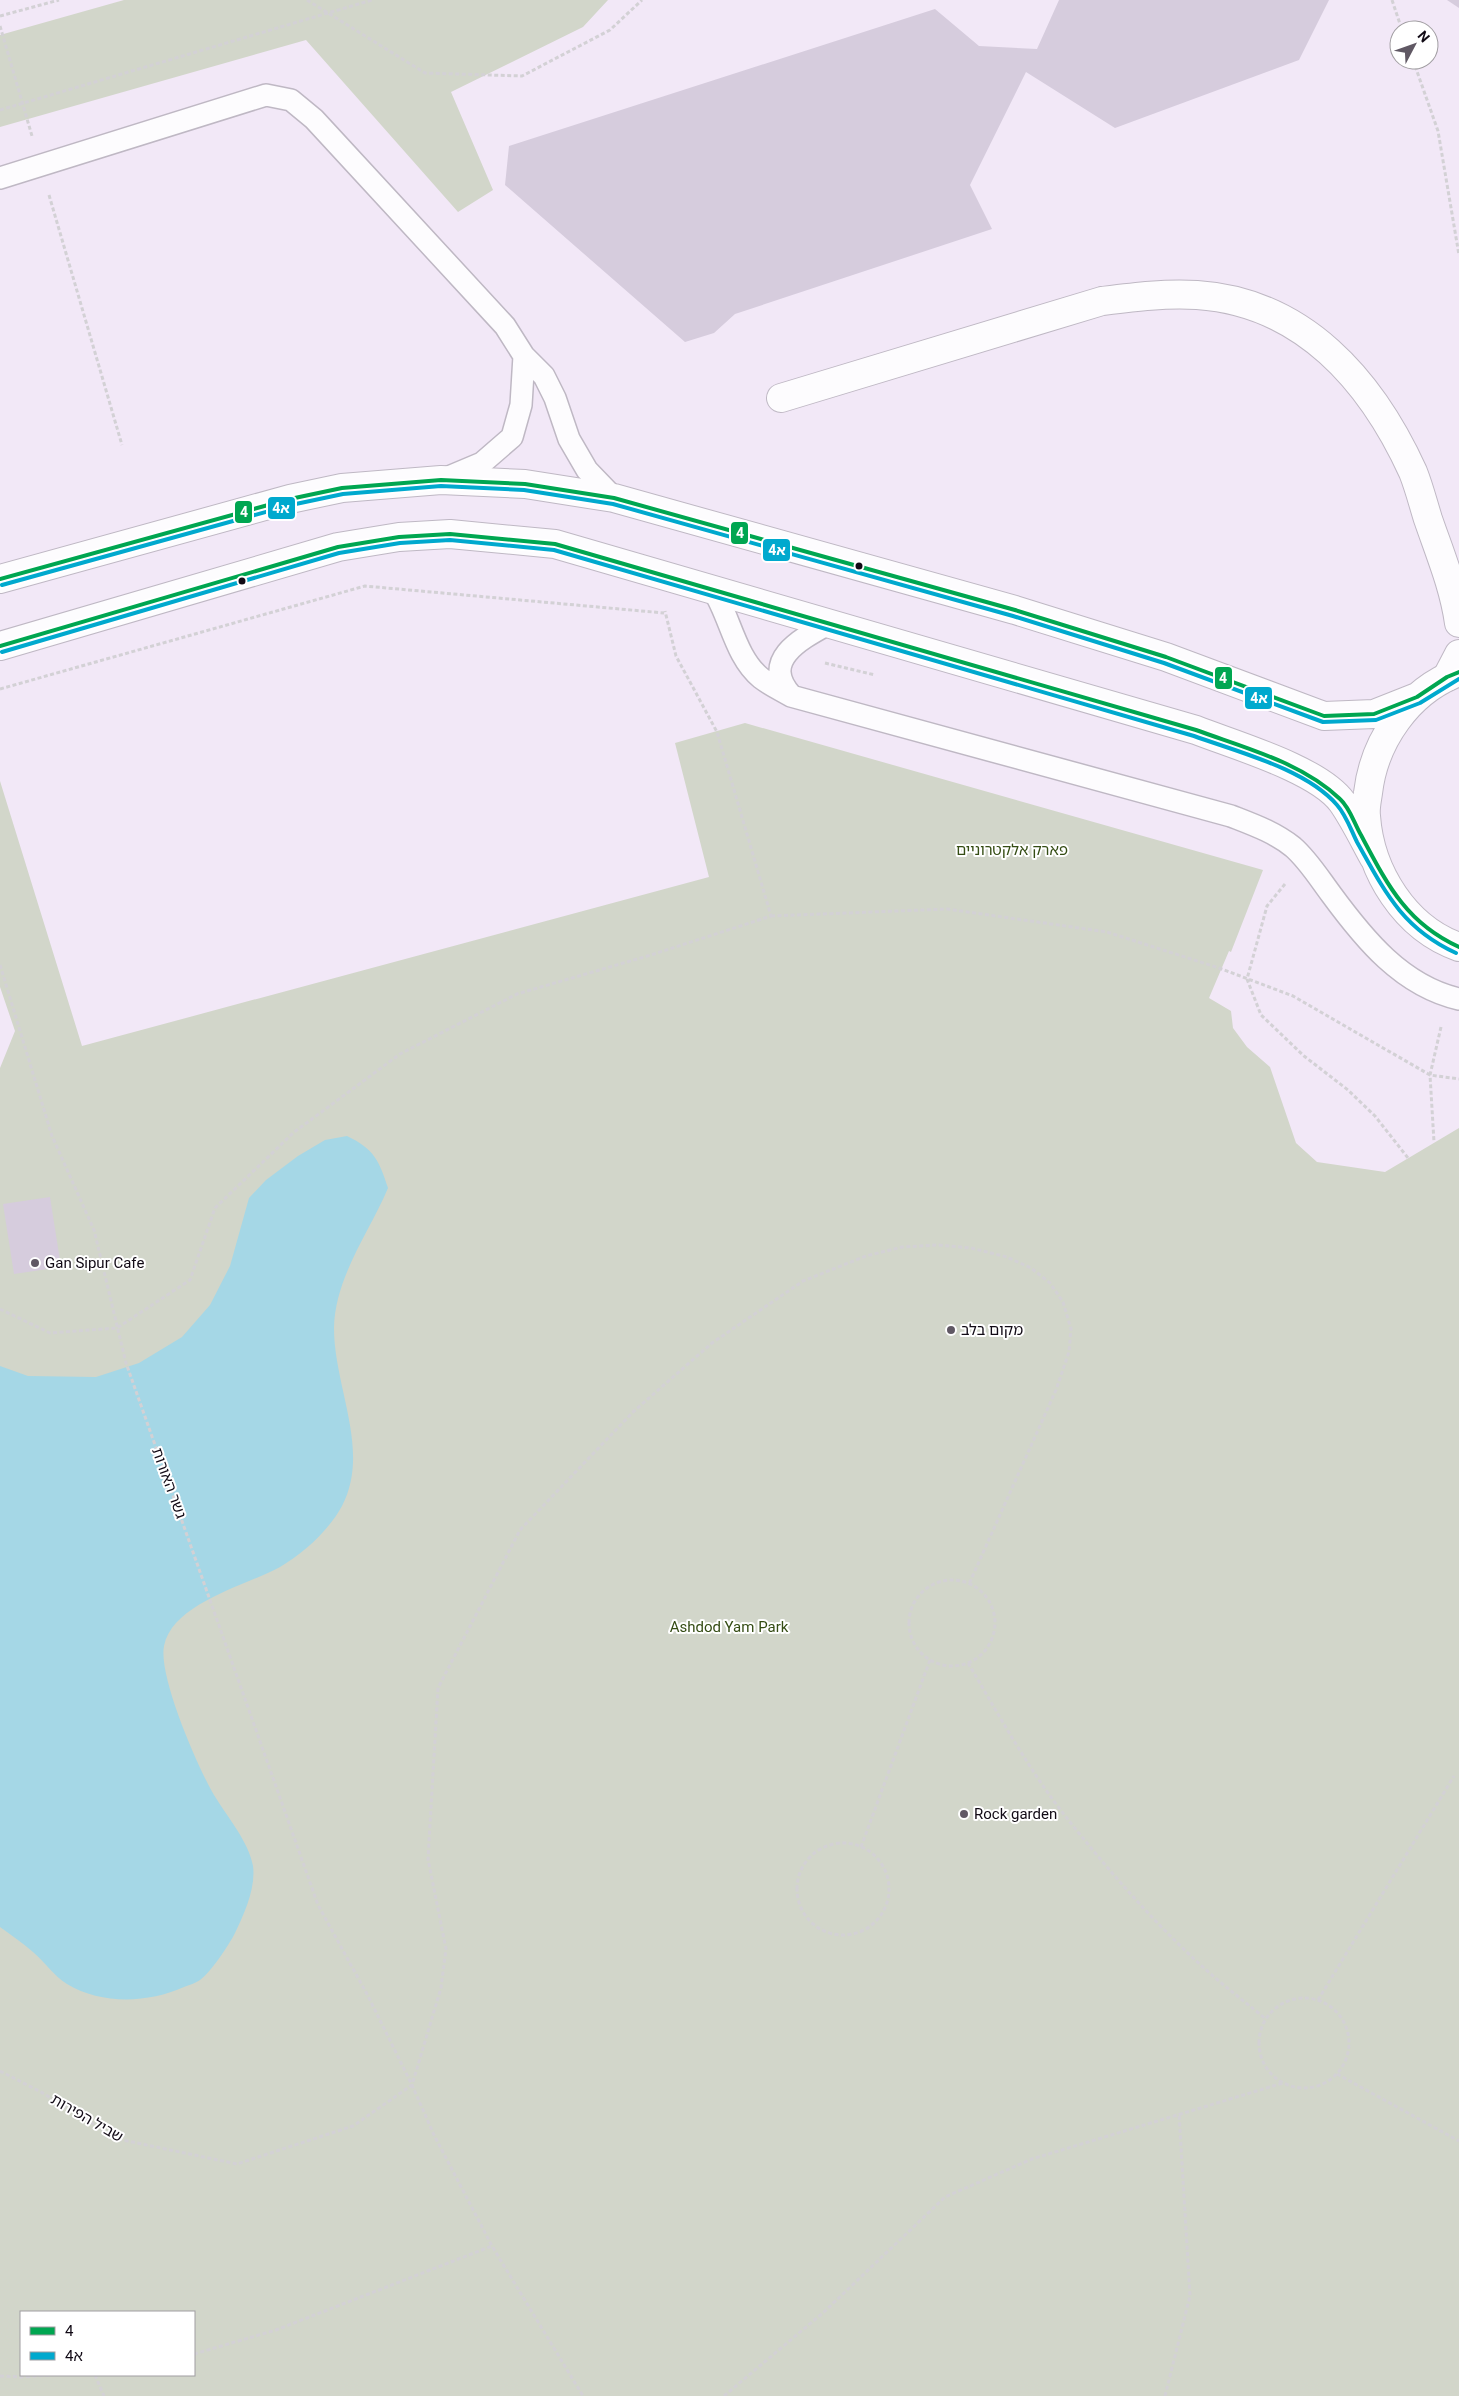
<svg xmlns="http://www.w3.org/2000/svg" width="1459" height="2396" font-family="Roboto,'Noto Sans Hebrew',sans-serif">
	<style>
		.green { fill: #d2d6ca; fill-rule: evenodd }
		.water { fill: #a5d7e6 }
		.building { fill: #d6ccdd }
		.lines { fill: none; stroke-linecap: round; stroke-linejoin: round }
		.service-casing { stroke: #bfb8c4; stroke-width: 24 }
		.minor-casing { stroke: #bfb8c4; stroke-width: 30 }
		.tertiary-casing { stroke: #bfb8c4; stroke-width: 30 }
		.path { stroke: #d3d1d5; stroke-width: 3; stroke-dasharray: 4 2.5; stroke-linecap: butt }
		.service { stroke: #fdfcfe; stroke-width: 21 }
		.minor { stroke: #fdfcfe; stroke-width: 28 }
		.tertiary { stroke: #fdfcfe; stroke-width: 28 }
		.bus-1-casing { stroke: #fff; stroke-width: 8 }
		.bus-2-casing { stroke: #fff; stroke-width: 8 }
		.bus-1 { stroke: #00a651; stroke-width: 4 }
		.bus-2 { stroke: #00a9ce; stroke-width: 4 }
		.bus-dot { fill: #110a15; stroke: #fff; stroke-width: 2 }
		.poi-dot { fill: #605864; stroke: #fff; stroke-width: 2 }
		.labels { text-anchor: middle; stroke-width: 4; stroke-linejoin: round; paint-order: stroke }
		.park-label { font-size: 15px; fill: #344c13; stroke: #fff }
		.poi-label { font-size: 15px; fill: #110a15; stroke: #fff; text-anchor: start }
		.street-label { font-size: 15px; fill: #110a15; stroke: #fff }
		.line-badge { stroke: #fff; stroke-width: 2 }
		.badge-label { font-size: 14px; text-anchor: middle; font-weight: bold; fill: #fff }
	</style>
	<rect width="100%" height="100%" fill="#f2e8f7"/>
	<path class="green" d="M124,0h484l-25,27 -132,65 42,98 -35,22 -152,-172 -306,87v-92z
		M745,723l518,147 -32,82 -2,-1 -20,47 22,13 2,17 14,19 23,20 26,76 21,19 68,10 74,-44v1268h-1459v-1328l15,-37 -15,-44v-206l82,265 627,-169 -34,-134zM21,2312h173v63h-173z"/>
	<path class="water" d="M347,1136c27,13 32,24 41,52 -19,45 -53,89 -54,140 0,60 37,122 8,178 -13,24 -38,47 -62,61 -35,19 -107,36 -116,79 -6,30 34,122 50,149 12,20 35,47 39,71 3,22 -9,48 -18,67 -6,12 -24,39 -35,47 -4,3 -11,5 -16,7 -36,16 -82,18 -117,-3 -13,-8 -23,-23 -34,-32 -10,-9 -22,-17 -33,-25v-561l28,10 68,1 43,-14 43,-26 28,-32 20,-39 19,-68 17,-18 32,-24 27,-16z"/>
	<path class="building" d="M1059,0h270l-30,60 -184,68 -89,-56 -56,113 22,44 -257,85 -21,19 -29,9 -180,-157 4,-39 426,-137 44,37 58,3z
		M1447,0h12v8z
		M50,1197l11,70 -47,7 -11,-70z"/>
	<g class="lines">
		<defs>
			<path id="service" d="M0,178l266,-83 25,5 23,19 191,207 19,30 20,20 11,22 14,41 18,31 27,28
				M444,479l38,-16 30,-26 9,-32 3,-49
				M713,590c17,26 22,67 48,88 9,7 20,12 30,18l440,120c23,9 43,16 62,31 15,13 26,31 38,47 33,45 71,92 128,105
				M791,695c-31,-35 10,-56 39,-72"/>
			<path id="minor" d="M781,398l321,-97c32,-4 63,-8 95,-6 106,7 174,85 216,177 6,15 10,31 15,47 12,35 26,68 31,104
				M1447,677l12,-23"/>
			<path id="tertiary" d="M0,579l290,-80 52,-11 99,-8 84,4 89,14 401,112 151,47 158,59 50,-2 43,-17
				M0,646l338,-99 61,-10 51,-3 105,10 641,186c38,15 122,39 146,72 12,17 22,38 32,56
				M1459,672c-51,19 -85,69 -91,121 -1,7 -3,15 -2,23 4,56 39,112 93,131"/>
		</defs>
		<use href="#service" class="service-casing"/>
		<use href="#minor" class="minor-casing"/>
		<use href="#tertiary" class="tertiary-casing"/>
		<path class="path" d="M307,0l118,73 97,3 88,-46 32,-30
			M1392,0l10,30
			M0,16l59,-16
			M0,26l32,110
			M1413,60l25,71 21,124
			M0,110l372,-110
			M49,195l73,250
			M825,663l50,12
			M0,689l365,-103 299,27
			M1285,884l-18,22 -20,73 14,36 43,41 44,34 27,26 33,42
			M771,916l176,-7 160,23 112,36 74,28 137,79 4,67
			M0,965l52,171 42,94 32,133 192,542 50,91 44,89 22,50 58,111 91,150
			M1441,1027l-11,48 29,4
			M0,1309l50,24 67,-5 73,-48 25,-72 78,-75 107,-79 117,-60 134,-39 120,-39 -54,-184 -41,-76 -11,-45
			M909 1623a43 43 0 1 1 86 0a43 43 0 1 1-86 0Z
			M968,1663c31,52 60,106 98,154 42,53 88,106 138,151 20,18 41,34 62,51
			M797 1889a46 46 0 1 1 92 0a46 46 0 1 1-92 0Z
			M861,1847l69,-187
			M1259 2043a45 45 0 1 1 90 0a45 45 0 1 1-90 0Z
			M1318,2000l136,-224
			M0,2071l41,21 77,47 119,25 116,-38 59,-41 29,-97 5,-39 -18,-90 10,-171 82,-158 113,-118 79,-69 91,-62 63,-25 36,-9 36,-2 33,3 36,9 24,11 19,15 13,19 8,27 -2,23 -13,38 -87,194
			M1337,2074l122,67
			M194,2354l82,-24 216,-84
			M95,2375l9,21
			M0,2376l21,1 31,-2
			M724,2396l100,-84 121,-115 87,-38 251,-76
			M1165,2396l25,-100 -11,-183"/>
		<use href="#service" class="service"/>
		<use href="#minor" class="minor"/>
		<use href="#tertiary" class="tertiary"/>
		<defs>
			<path id="bus-1" d="M0,579l290,-80 52,-11 99,-8 84,4 89,14 401,112 151,47 158,59 50,-2 43,-17 30,-20 12,-5
				M0,646l338,-99 61,-10 51,-3 105,10 641,186c49,18 105,32 144,69 10,9 14,24 21,36 26,49 45,88 98,112"/>
			<path id="bus-2" d="M2,585l289,-80 52,-11 98,-8 83,4 89,14 400,112 151,47 159,59 53,-2 44,-17 39,-24
				M2,652l337,-99 61,-10 50,-3 104,10 640,186c44,16 112,33 143,69 9,10 14,25 20,37 28,50 45,86 99,111"/>
		</defs>
		<use href="#bus-1" class="bus-1-casing"/>
		<use href="#bus-2" class="bus-2-casing"/>
		<use href="#bus-1" class="bus-1"/>
		<use href="#bus-2" class="bus-2"/>
	</g>
	<g class="bus-dot">
		<circle cx="859" cy="566" r="4.5"/>
		<circle cx="242" cy="581" r="4.5"/>
	</g>
	<g class="poi-dot">
		<circle cx="35" cy="1263" r="5"/>
		<circle cx="951" cy="1330" r="5"/>
		<circle cx="964" cy="1814" r="5"/>
	</g>
	<g class="labels">
		<g class="park-label">
			<text x="1012" y="855">פארק אלקטרוניים</text>
			<text x="729" y="1632">Ashdod Yam Park</text>
		</g>
		<g class="poi-label">
			<text x="45" y="1268">Gan Sipur Cafe</text>
			<text x="961" y="1335">מקום בלב</text>
			<text x="974" y="1819">Rock garden</text>
		</g>
		<g class="street-label">
			<text transform="translate(169 1483) rotate(70)" y="5">גשר האורות</text>
			<text transform="translate(87 2118) rotate(30)" y="5">שביל הפירות</text>
		</g>
	</g>
	<g class="line-badge">
		<rect x="267" y="496" width="29" height="24" rx="5" fill="#00a9ce"/>
		<rect x="234" y="500" width="19" height="24" rx="5" fill="#00a651"/>
		<rect x="730" y="521" width="19" height="24" rx="5" fill="#00a651"/>
		<rect x="762" y="538" width="29" height="24" rx="5" fill="#00a9ce"/>
		<rect x="1214" y="666" width="19" height="24" rx="5" fill="#00a651"/>
		<rect x="1244" y="686" width="29" height="24" rx="5" fill="#00a9ce"/>
	</g>
	<g class="badge-label">
		<text x="281" y="513">4א</text>
		<text x="244" y="517">4</text>
		<text x="740" y="538">4</text>
		<text x="777" y="555">4א</text>
		<text x="1223" y="683">4</text>
		<text x="1259" y="703">4א</text>
	</g>
	<rect x="20" y="2311" width="175" height="65" fill="#ffffff" stroke="#a09da1"/>
	<rect x="30" y="2327" width="25" height="8" fill="#00a651" stroke="#a09da1"/>
	<text x="65" y="2336" font-size="15" fill="#110a15">4</text>
	<rect x="30" y="2352" width="25" height="8" fill="#00a9ce" stroke="#a09da1"/>
	<text x="65" y="2361" font-size="15" fill="#110a15">4א</text>
	<g transform="translate(1414 45) rotate(49)"><circle r="24" fill="#ffffff" stroke="#a09da1"/>
	<path d="M0-4L9 19L0 12L-9 19Z" fill="#605864"/>
	<text y="-8" font-size="14" font-weight="bold" text-anchor="middle" fill="#110a15">N</text>
	</g>
</svg>
